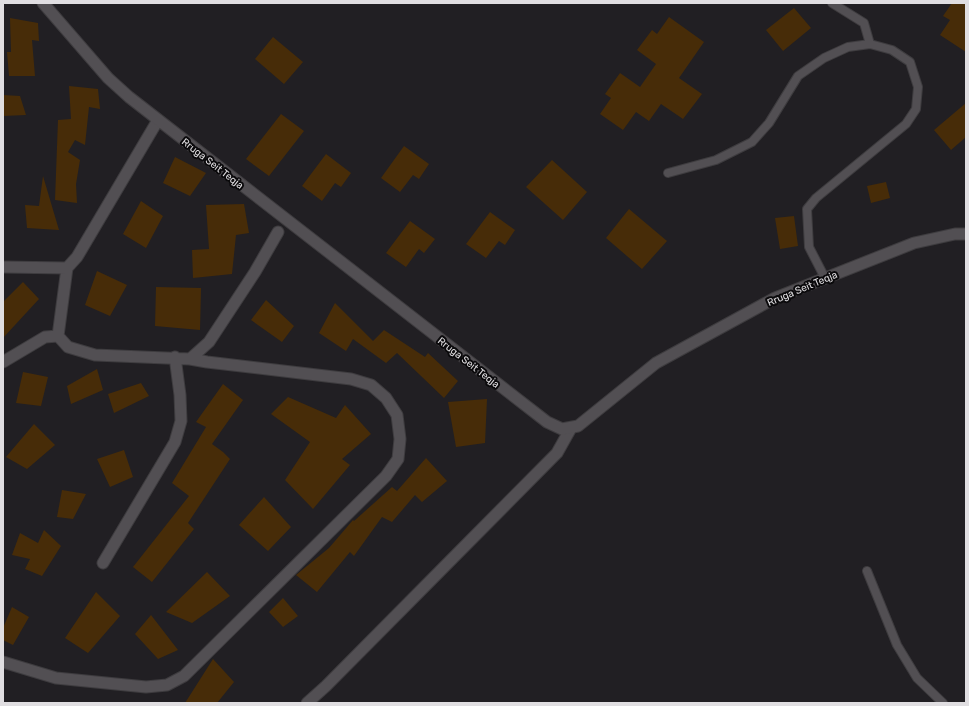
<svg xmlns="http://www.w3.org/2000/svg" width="969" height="706" font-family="Rubik,sans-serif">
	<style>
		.building { fill: #472c08 }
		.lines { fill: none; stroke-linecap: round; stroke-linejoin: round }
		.service-casing { stroke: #3e3c3f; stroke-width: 10 }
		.minor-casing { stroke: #3e3c3f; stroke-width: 13 }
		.secondary-casing { stroke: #3e3c3f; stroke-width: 13 }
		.service { stroke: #524f53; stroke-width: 8 }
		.minor { stroke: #524f53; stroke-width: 11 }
		.secondary { stroke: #524f53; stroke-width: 11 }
		.labels { text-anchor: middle; stroke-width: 4; stroke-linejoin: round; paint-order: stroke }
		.street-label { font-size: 10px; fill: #e0dee1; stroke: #0a090b }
	</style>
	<rect width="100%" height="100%" fill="#211f23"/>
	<path class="building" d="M952,3h14v49l-26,-17 10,-15 -7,-4z
		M794,8l17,20 -28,23 -17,-21z
		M669,17l35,25 -25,36 23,16 -19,25 -22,-15 -12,17 -13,-9 -13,18 -23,-16 11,-16 -6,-4 15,-21 20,14 16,-23 -19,-14 15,-20 5,4z
		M10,18l28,5 1,18 -7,-1 3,36h-26l-2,-24h4z
		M273,37l30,25 -19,22 -29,-25z
		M69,86l29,3 2,20 -11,-2 -4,38 -10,-5 -7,12 12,8 -4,24 1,19 -22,-3 3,-80 13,-1z
		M3,95l17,1 6,19 -23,1z
		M966,103v34l-15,13 -17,-20z
		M281,114l23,17 -35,45 -23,-17z
		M404,146l25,18 -10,15 -6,-4 -13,17 -19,-14z
		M326,154l25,19 -10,14 -6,-4 -13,18 -20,-15z
		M175,157l31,16 -16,23 -27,-13z
		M552,160l35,32 -24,28 -37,-33z
		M43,176l16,54 -32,-2 -2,-23 14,1z
		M886,182l4,16 -19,5 -4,-17z
		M141,201l22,15 -17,32 -23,-14z
		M244,204l5,29 -13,2 -4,39 -39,4 -1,-28 17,-1 -3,-44z
		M629,209l38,32 -25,28 -36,-31z
		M490,212l25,18 -10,15 -6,-4 -13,17 -20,-14z
		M794,216l4,30 -18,3 -5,-31z
		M410,221l25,18 -11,14 -5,-4 -13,18 -20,-14z
		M97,271l30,14 -17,31 -25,-11z
		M23,282l16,17 -36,39v-36z
		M156,287l45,1 -1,42 -45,-4z
		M266,300l28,26 -12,16 -31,-22z
		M335,303l38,38 11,-11 41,27 3,-4 30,28 -14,17 -47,-45 -11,10 -33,-24 -7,12 -27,-18z
		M97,369l6,21 -32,14 -4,-18z
		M23,372l25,5 -7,29 -25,-3z
		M141,383l8,13 -35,17 -6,-19z
		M223,384l20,16 -31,44 11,8 7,7 -42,64 6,6 -42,53 -19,-15 56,-71 -17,-13 34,-56 -10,-5z
		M288,397l48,21 9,-13 26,29 -29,25 8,6 -37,44 -28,-29 25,-38 -39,-28z
		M487,399l-2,44 -29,4 -8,-45z
		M34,424l21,21 -28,24 -21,-12z
		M124,450l9,27 -23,10 -13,-28z
		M426,458l21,23 -25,21 -7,-7 -23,27 -10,-5 -28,39 -4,-4 -33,40 -21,-17 33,-27 24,-28 1,1 38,-34 5,4z
		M62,490l24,4 -13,25 -16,-2z
		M264,497l27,30 -23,24 -29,-26z
		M44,530l17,16 -19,30 -17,-7 5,-10 -18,-4 8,-22 18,10z
		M207,572l23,24 -38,27 -26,-11z
		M96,592l24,24 -32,37 -23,-15z
		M283,598l15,18 -15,11 -14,-15z
		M12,607l17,10 -16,28 -10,-5v-12z
		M151,615l10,13 17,22 -20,9 -23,-25z
		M213,659l21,23 -17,21h-32z"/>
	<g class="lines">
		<defs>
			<path id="service" d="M832,3l32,20 6,21
				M668,173l48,-13 36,-18 17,-19 29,-47 26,-18 24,-11 22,-3 22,6 18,12 8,25 -2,22 -10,15 -90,74 -9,11 2,38 16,31
				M867,571l30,74 20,33 26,25"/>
			<path id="minor" d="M3,267l64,1 10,-11 81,-137
				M58,336l10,11 27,8 95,4 19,-17 46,-70 23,-40
				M3,362l42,-25 13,-1 9,-68
				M103,563l72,-121 6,-21 -1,-26 -5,-38
				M3,662l53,16 90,9 21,-2 17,-9 202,-200 12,-17 2,-20 -3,-24 -11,-17 -15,-13 -20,-6 -144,-17 -17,-3
				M307,703l19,-17 231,-233 14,-25"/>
			<path id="secondary" d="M43,3l65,75 21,19 418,325 15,7 16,-3 78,-63 119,-65 139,-55 41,-9h11"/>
		</defs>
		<use href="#service" class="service-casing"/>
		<use href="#minor" class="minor-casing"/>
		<use href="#secondary" class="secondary-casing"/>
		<use href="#service" class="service"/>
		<use href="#minor" class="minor"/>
		<use href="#secondary" class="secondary"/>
	</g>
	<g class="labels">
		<g class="street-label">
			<text transform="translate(213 163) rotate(38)" y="4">Rruga Seit Teqja</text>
			<text transform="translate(802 288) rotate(-23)" y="4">Rruga Seit Teqja</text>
			<text transform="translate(469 362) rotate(38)" y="4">Rruga Seit Teqja</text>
		</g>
	</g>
	<rect width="969" height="706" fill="none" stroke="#e0dee1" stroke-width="8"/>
</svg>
